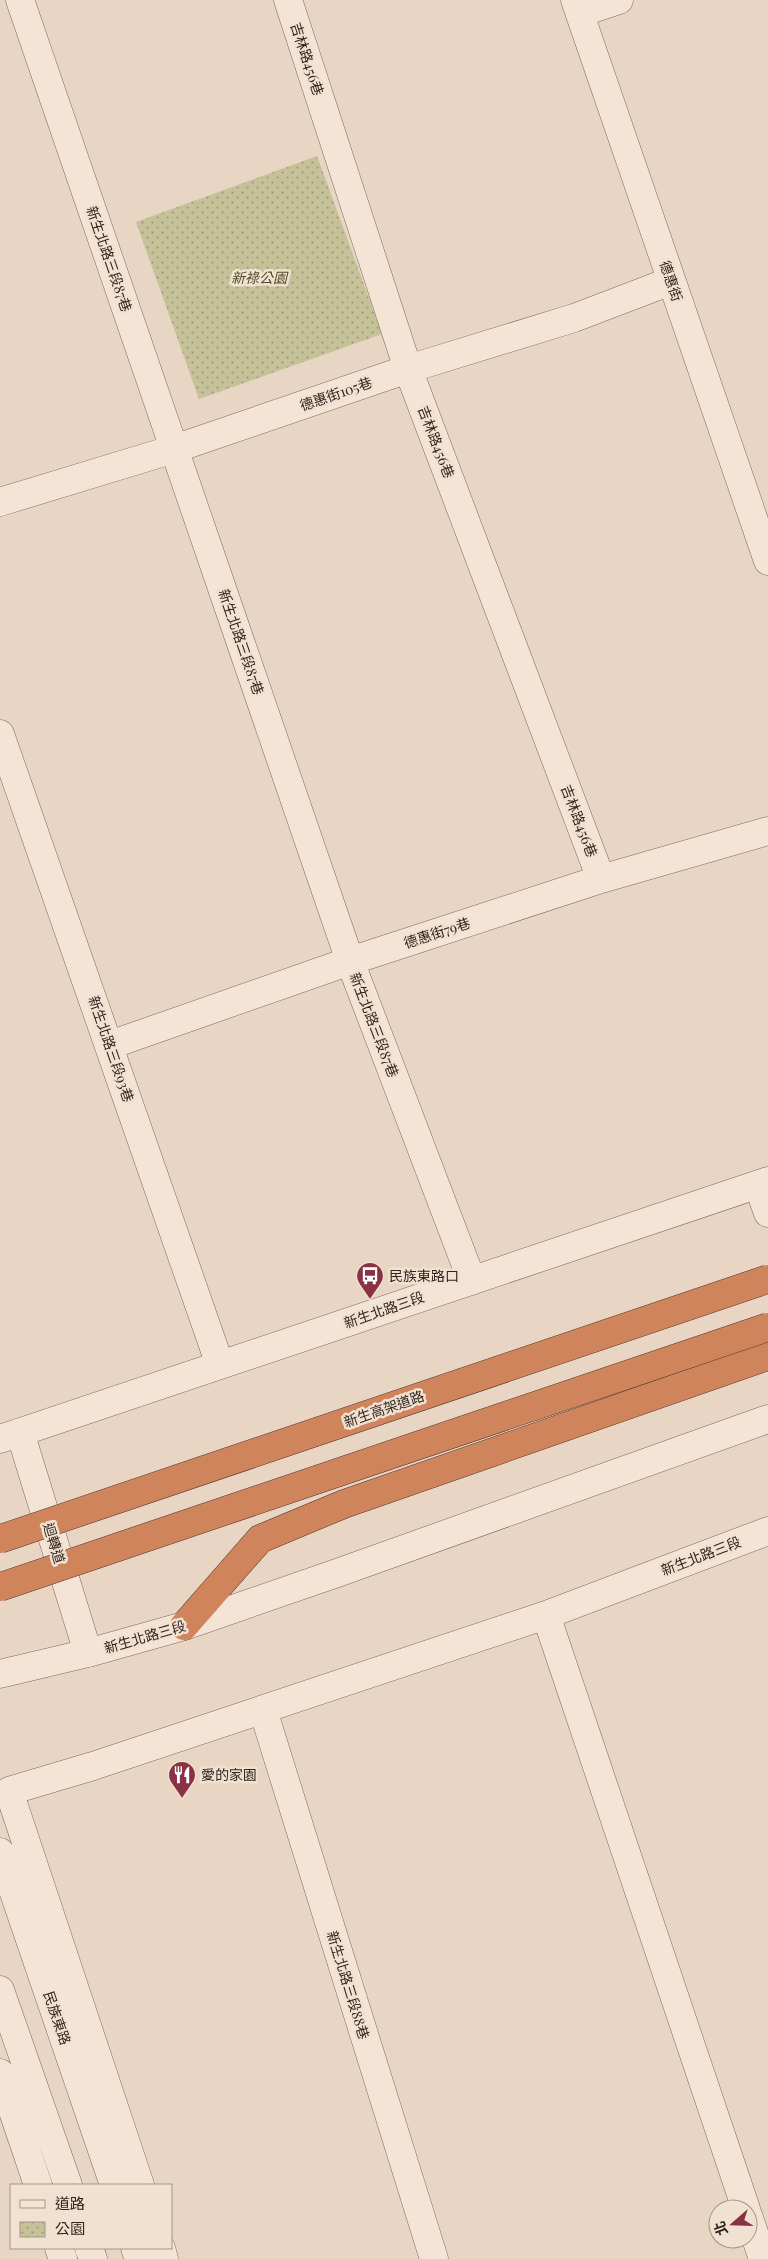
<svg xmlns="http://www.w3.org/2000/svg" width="768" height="2259" font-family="'Playfair Display','Noto Sans TC',serif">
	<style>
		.park { fill: url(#park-dots) }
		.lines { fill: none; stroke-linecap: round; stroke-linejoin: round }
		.minor-casing { stroke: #80675c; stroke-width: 29 }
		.highway-casing { stroke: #4e372f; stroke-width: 29 }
		.minor { stroke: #f4e4d5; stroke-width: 28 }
		.highway { stroke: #cf845c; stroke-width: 28 }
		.highway-bridge-casing { stroke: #4e372f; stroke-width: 29; stroke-linecap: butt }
		.highway-bridge { stroke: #cf845c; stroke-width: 28 }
		.labels { text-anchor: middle; stroke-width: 5; stroke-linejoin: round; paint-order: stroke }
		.street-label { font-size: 14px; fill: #32231e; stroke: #f1e1d1 }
		.park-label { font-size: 14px; font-style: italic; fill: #4b4c27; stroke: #f1e1d1 }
		.poi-label { font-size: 14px; fill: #32231e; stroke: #f1e1d1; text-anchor: start }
	</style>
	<defs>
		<pattern id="park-dots" width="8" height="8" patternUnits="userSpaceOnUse" patternTransform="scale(1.25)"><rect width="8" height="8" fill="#c5c198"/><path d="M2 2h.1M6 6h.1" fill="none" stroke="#a19c7b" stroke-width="1.8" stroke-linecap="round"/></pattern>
	</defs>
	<rect width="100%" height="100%" fill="#e8d5c3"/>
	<path class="park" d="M317,156l65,178 -183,65 -63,-177z"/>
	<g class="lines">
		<defs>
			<path id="minor" d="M20,0l330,961 122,320
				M288,0l120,369 193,510
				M575,0l193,561
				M580,13l39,-13
				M0,502l174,-53 234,-80 166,-51 97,-37
				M0,734l220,631
				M110,1045l240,-84 251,-82 167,-48
				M758,1185l10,28
				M20,1432l68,221
				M0,1439l768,-258
				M546,1615l200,594
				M0,1674l88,-21 96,-27 156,-54 428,-153
				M263,1710l171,549
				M0,1852l114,333
				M0,1990l68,195
				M0,2073l38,112
				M140,2185l-131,-394 84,-25 453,-151 222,-84
				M748,2215l15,44
				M59,2248l4,11
				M89,2248l4,11
				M135,2248l4,11
				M161,2248l3,11"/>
			<path id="highway" d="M184,1626l76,-87 84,-35 424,-148"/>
		</defs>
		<use href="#minor" class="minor-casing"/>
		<use href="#highway" class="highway-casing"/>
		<use href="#minor" class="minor"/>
		<use href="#highway" class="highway"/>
		<defs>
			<path id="highway-bridge" d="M0,1539l768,-260
				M0,1587l768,-260"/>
		</defs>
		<use href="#highway-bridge" class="highway-bridge-casing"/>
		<use href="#highway-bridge" class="highway-bridge"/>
	</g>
	<defs>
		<symbol id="bus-pin" viewBox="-11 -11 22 30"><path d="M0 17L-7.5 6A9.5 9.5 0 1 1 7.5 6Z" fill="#893245" stroke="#f1e1d1"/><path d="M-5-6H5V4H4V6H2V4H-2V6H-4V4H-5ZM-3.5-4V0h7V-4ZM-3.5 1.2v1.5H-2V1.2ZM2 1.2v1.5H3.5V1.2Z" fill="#fff"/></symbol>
		<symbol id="restaurant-pin" viewBox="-11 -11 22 30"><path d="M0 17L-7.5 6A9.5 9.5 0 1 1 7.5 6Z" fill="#893245" stroke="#f1e1d1"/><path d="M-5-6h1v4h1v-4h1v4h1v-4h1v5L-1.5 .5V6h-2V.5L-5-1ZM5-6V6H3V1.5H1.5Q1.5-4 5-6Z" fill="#fff"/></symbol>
	</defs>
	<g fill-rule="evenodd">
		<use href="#bus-pin" x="354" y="1260" width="32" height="43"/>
		<use href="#restaurant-pin" x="166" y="1759" width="32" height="43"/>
	</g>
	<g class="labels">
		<g class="street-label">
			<text transform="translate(307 59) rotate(72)" y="5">吉林路456巷</text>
			<text transform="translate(109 259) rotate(71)" y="5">新生北路三段87巷</text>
			<text transform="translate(671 281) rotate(71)" y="5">德惠街</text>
			<text transform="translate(336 394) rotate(-19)" y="5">德惠街105巷</text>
			<text transform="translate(436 442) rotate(69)" y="5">吉林路456巷</text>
			<text transform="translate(241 642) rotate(71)" y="5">新生北路三段87巷</text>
			<text transform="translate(579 821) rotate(69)" y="5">吉林路456巷</text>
			<text transform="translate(437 933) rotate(-18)" y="5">德惠街79巷</text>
			<text transform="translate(374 1025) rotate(69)" y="5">新生北路三段87巷</text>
			<text transform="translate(111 1049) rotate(71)" y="5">新生北路三段93巷</text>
			<text transform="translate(384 1310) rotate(-19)" y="5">新生北路三段</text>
			<text transform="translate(384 1409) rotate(-19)" y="5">新生高架道路</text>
			<text transform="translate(54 1543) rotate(73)" y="5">迴轉道</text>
			<text transform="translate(701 1556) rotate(-21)" y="5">新生北路三段</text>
			<text transform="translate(145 1637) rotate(-16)" y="5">新生北路三段</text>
			<text transform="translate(348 1985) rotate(73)" y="5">新生北路三段88巷</text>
			<text transform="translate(57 2018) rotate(71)" y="5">民族東路</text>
		</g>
		<g class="park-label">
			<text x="259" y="283">新祿公園</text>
		</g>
		<g class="poi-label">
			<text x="389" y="1281">民族東路口</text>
			<text x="201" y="1780">愛的家園</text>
		</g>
	</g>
	<rect x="10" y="2184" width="162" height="65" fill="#f1e1d1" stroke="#a59589"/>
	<rect x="20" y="2200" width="25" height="8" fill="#f4e4d5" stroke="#a59589"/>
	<text x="55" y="2209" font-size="15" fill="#32231e">道路</text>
	<rect x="20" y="2222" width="25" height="15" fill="url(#park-dots)" stroke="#a59589"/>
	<text x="55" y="2234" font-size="15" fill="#32231e">公園</text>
	<g transform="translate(733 2224) rotate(250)"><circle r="24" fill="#f1e1d1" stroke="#a59589"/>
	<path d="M0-4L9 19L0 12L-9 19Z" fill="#893245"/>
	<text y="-8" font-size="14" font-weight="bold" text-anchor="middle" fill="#32231e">北</text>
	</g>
</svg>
